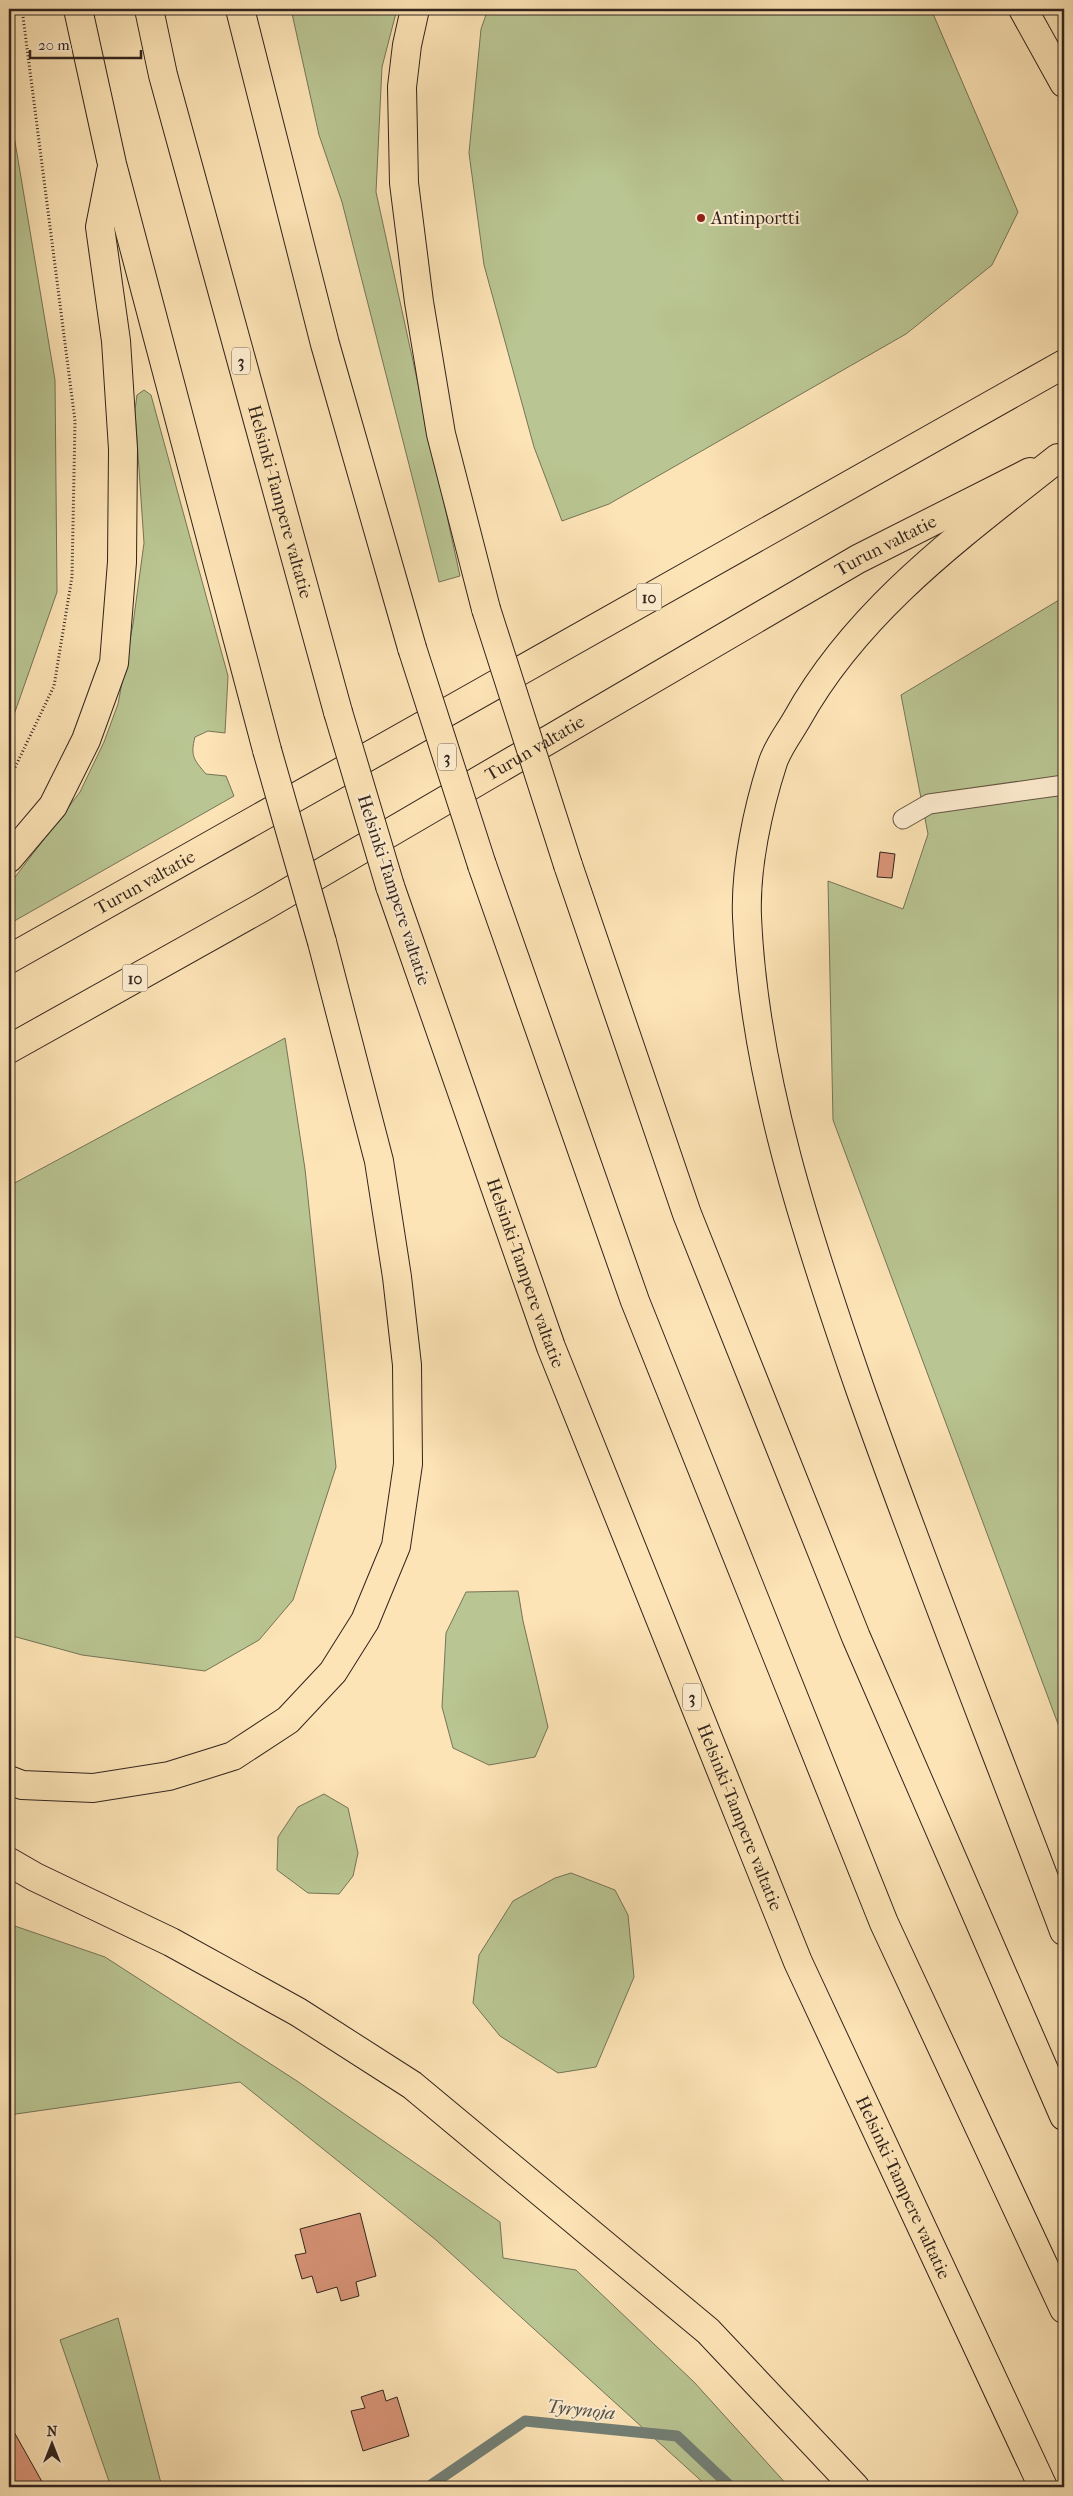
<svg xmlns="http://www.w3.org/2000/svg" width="1073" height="2496" font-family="'IM FELL French Canon',serif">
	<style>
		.green { fill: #b9c592; stroke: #767458 }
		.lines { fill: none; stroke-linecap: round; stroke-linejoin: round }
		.stream { stroke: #738076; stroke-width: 11 }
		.building { fill: #d99478; stroke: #32241e }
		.service-casing { stroke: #655444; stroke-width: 21 }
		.trunk-casing { stroke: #32241e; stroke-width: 30 }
		.motorway-casing { stroke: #32241e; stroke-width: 30 }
		.path { stroke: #32241e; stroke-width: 3; stroke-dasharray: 1 2.5; stroke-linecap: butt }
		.service { stroke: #feedd0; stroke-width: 19 }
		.trunk { stroke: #fde4b6; stroke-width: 28 }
		.motorway { stroke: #fde4b6; stroke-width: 28 }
		.motorway-bridge-casing { stroke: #32241e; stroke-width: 30; stroke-linecap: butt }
		.motorway-bridge { stroke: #fde4b6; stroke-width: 28 }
		.poi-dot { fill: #8f2418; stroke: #feedd0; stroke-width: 2 }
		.labels { text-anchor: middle; stroke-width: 4; stroke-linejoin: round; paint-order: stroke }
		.shield { fill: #feedd0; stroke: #6f6053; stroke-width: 1 }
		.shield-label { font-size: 16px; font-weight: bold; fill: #32241e }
		.poi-label { font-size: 18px; fill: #32241e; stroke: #feedd0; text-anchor: start }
		.street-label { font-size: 18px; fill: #32241e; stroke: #feedd0 }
		.water-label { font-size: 19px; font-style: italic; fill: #53524a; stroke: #feedd0 }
	</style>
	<rect width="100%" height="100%" fill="#fde4b6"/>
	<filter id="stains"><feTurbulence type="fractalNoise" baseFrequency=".004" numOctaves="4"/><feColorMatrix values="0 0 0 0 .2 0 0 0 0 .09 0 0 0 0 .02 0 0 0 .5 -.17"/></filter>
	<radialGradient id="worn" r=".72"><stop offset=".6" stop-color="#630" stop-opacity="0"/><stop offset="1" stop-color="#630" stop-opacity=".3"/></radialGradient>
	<path class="green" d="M291,9h106l-15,58 -6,125 84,384 -21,6 -97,-380 -23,-67z
		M488,9h443l87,203 -26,53 -86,69 -297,170 -47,17 -28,-74 -50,-182 -15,-112 12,-124z
		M9,106l46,274 2,212 -48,137z
		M144,390l7,5 77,281 -3,57 -17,-2 -13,6c-5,19 -1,23 11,37l20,2 8,20 -225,128v-39l71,-93 24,-50 14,-38 15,-80 11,-81 -9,-133 2,-15z
		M1064,597v1143l-231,-620 -5,-239 75,28 25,-75 -27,-139z
		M285,1038l20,131 31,298 -43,133 -34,40 -54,31 -123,-16 -73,-20v-449z
		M518,1591l5,30 25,106 -13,30 -46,8 -36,-17 -11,-41 4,-74 20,-41z
		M324,1794l24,14 10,45 -5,23 -14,18 -31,-1 -31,-23 1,-33 20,-30z
		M571,1873l44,17 13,25 6,62 -38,90 -38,6 -58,-37 -27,-33 6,-48 34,-54 42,-23z
		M9,1924l96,33 192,124 203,141 3,36 73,12 118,112 95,105h-81l-272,-247 -196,-158 -231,33z
		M118,2318l44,169h-51l-51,-147z"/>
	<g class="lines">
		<path class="stream" d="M428,2487l97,-66 152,15 54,51"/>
	</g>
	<path class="building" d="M880,852l15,2 -3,24 -15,-1z
		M360,2213l16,63 -20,6 3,14 -18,5 -4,-14 -20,6 -5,-17 -10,3 -7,-24 11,-2 -6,-24z
		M383,2390l3,11 11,-4 12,39 -46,15 -12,-40 14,-3 -4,-11z
		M9,2423l36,64h-36z"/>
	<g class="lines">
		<defs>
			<path id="service" d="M903,819l26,-15 135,-19"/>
			<g id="trunk">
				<path id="s1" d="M9,959l1055,-595"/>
				<path id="s2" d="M9,1049l252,-141 597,-349 172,-87"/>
			</g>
			<g id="motorway">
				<path d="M78,9l34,155 155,586"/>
				<path id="s3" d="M149,9l14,66 175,637"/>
				<path d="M240,9l85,335 87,304"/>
				<path d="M415,9l-8,36 -5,42 2,96 15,119 22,132 45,175"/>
				<path d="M1023,9l41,74"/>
				<path d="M1058,458c-97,77 -200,151 -261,261 -8,14 -19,28 -24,43 -15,46 -28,106 -26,155 7,160 61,322 113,472 64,182 136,361 204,542"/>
				<path d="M9,858l44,-52 33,-66 28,-77 8,-101 1,-113 -7,-108 -16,-114 11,-56"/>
				<path d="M482,865l153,436 249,622 180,386"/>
				<path d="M568,865l119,349 169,423 208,479"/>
				<path id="s4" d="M390,886l161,461 247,615 245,525"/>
				<path d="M9,1780l13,5 71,3 76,-12 64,-20 55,-36 45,-48 32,-51 31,-75 12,-82 -1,-99 -10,-88 -18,-116 -57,-219"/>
				<path d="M9,1862l26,15 136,65 127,70 114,73 296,246 147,156"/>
			</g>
		</defs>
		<use href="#service" class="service-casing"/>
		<use href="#trunk" class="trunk-casing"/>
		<use href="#motorway" class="motorway-casing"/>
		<path class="path" d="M9,780l45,-94 18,-109 3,-156 -53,-412"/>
		<use href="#service" class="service"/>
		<use href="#trunk" class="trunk"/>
		<use href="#motorway" class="motorway"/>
		<defs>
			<path id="motorway-bridge" d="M486,609l82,256
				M412,648l70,217
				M338,712l52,174
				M267,750l55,192"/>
		</defs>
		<use href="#motorway-bridge" class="motorway-bridge-casing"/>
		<use href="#motorway-bridge" class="motorway-bridge"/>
	</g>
	<circle class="poi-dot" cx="701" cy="218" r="5"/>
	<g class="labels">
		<g class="shield">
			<rect x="232" y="347.5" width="18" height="27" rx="4"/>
			<rect x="636.5" y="583.5" width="25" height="27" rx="4"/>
			<rect x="438" y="743.5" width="18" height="27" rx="4"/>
			<rect x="122.5" y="964.5" width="25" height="27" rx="4"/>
			<rect x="683" y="1683.5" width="18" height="27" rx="4"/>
		</g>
		<g class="shield-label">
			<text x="241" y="367">3</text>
			<text x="649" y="603">10</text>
			<text x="447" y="763">3</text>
			<text x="135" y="984">10</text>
			<text x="692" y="1703">3</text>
		</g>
		<g class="poi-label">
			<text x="711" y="224">Antinportti</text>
		</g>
		<g class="street-label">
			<text dy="6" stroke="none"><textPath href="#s3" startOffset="510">Helsinki-Tampere valtatie</textPath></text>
			<text dy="6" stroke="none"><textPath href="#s2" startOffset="1011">Turun valtatie</textPath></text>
			<text dy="6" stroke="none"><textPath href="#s2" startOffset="606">Turun valtatie</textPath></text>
			<text dy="6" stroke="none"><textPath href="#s1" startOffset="156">Turun valtatie</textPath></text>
			<text transform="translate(394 890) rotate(72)" y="6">Helsinki-Tampere valtatie</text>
			<text dy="6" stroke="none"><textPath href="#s4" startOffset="410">Helsinki-Tampere valtatie</textPath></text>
			<text dy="6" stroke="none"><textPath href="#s4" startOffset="995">Helsinki-Tampere valtatie</textPath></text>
			<text dy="6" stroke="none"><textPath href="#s4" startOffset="1400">Helsinki-Tampere valtatie</textPath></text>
		</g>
		<g class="water-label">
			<text transform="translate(581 2409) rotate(6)" y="7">Tyrynoja</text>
		</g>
	</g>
	<rect width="1073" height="2496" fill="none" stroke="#fde4b6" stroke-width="30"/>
	<rect x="10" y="10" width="1053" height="2476" fill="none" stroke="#32241e" stroke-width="2.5"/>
	<rect x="15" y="15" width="1043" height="2466" fill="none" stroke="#32241e"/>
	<g transform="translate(52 2444)" stroke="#feedd0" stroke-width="4" paint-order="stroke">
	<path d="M0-4L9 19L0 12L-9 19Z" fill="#32241e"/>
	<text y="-8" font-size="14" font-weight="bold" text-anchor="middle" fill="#32241e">N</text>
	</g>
	<path d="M30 50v8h111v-8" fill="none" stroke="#32241e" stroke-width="2.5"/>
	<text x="38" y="50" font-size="15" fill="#32241e" stroke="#feedd0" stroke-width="4" paint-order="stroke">20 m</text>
	<rect width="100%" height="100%" filter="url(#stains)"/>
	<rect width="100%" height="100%" fill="url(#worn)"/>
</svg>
